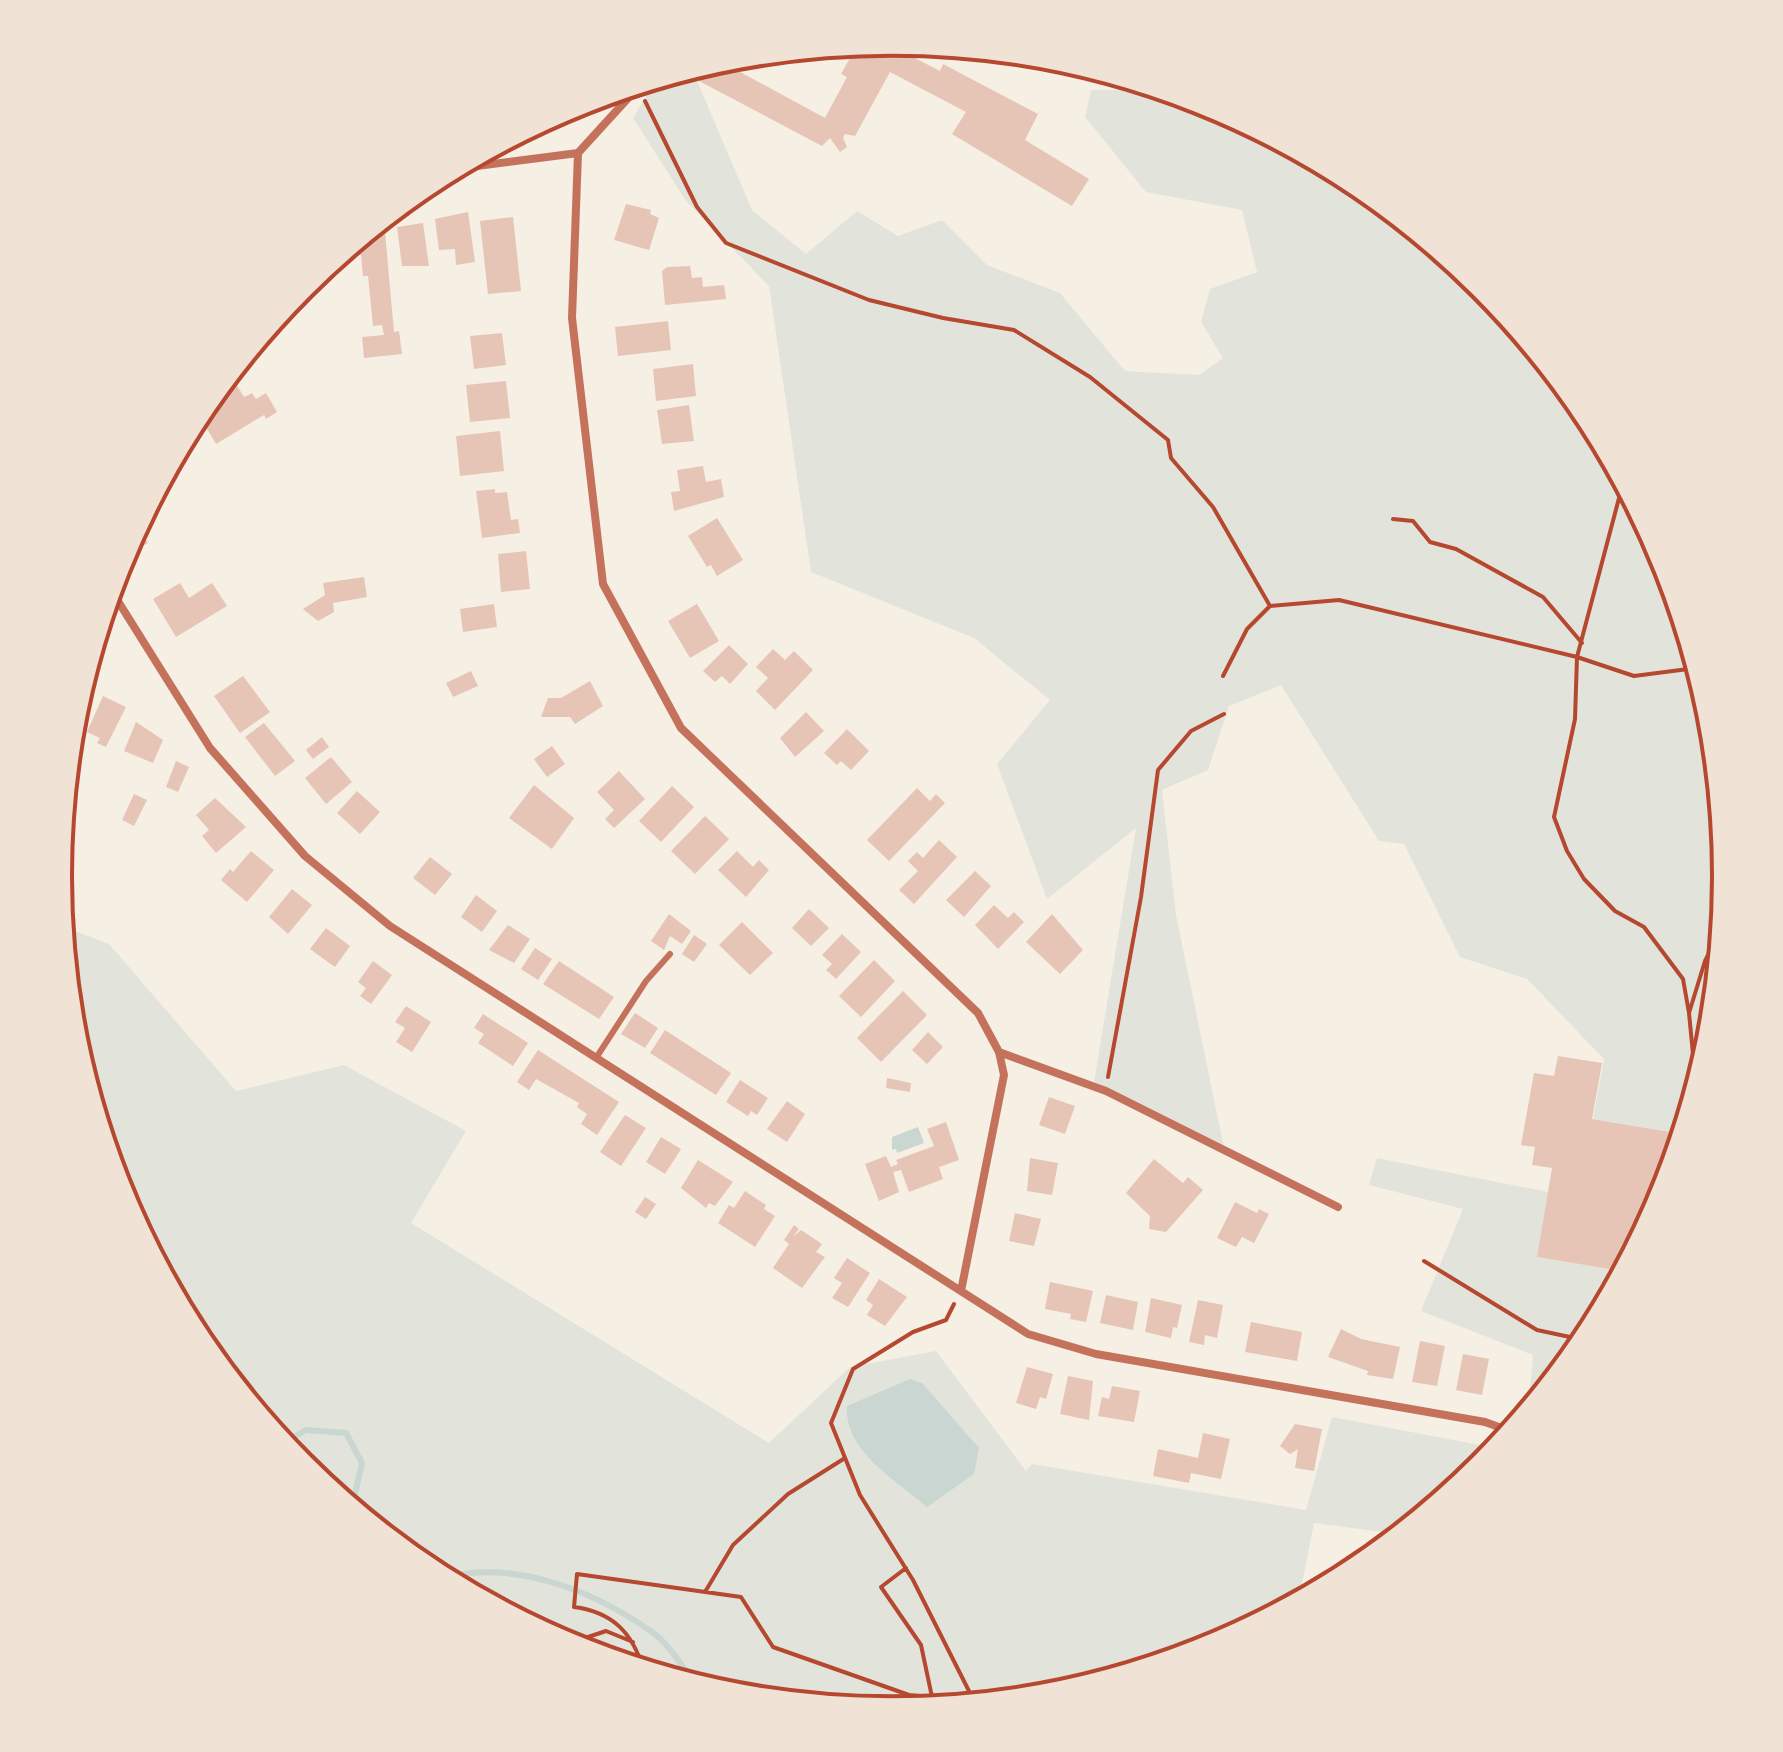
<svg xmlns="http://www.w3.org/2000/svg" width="1783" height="1752" font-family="'Public Sans',sans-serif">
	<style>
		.green { fill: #e2e4dc }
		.water { fill: #c9d6d2 }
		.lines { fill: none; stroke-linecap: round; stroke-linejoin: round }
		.stream { stroke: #c9d6d2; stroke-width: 6 }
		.building { fill: #e6c5b7 }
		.path { stroke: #b5482f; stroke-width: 4 }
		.service { stroke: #c5725c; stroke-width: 6 }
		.minor { stroke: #c5725c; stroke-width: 8 }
		.rim { fill: none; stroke: #b5482f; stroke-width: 4 }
	</style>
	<rect width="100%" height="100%" fill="#f6efe4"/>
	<path class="green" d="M692,69l60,141 54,44 51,-43 41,25 44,-16 45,45 73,28 65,78 74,4 24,-17 -22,-36 9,-33 47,-17 -15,-62 -96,-18 -61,-75 6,-27h49l63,29 27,-3 125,67 127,104 103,126 77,144 48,157 15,162 -16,163 -52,166 12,-73 -76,-13 11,-60 -77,-80 -67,-22 -56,-113 -25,-3 -98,-156 -52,21 -21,64 -46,20 14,125 48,233 -130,-66 42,-254 -89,71 -50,-135 53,-64 -76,-62 -163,-66 -42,-286 -83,-85 -53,-83 22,-37z
		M62,926l47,18 127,147 108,-26 122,66 -55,92 358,220 81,-76 86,-16 90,120 6,-7 274,46 26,-93 164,31 -15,18 -83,68 -84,-11 -15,76 -89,48 -156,47 -163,16 -163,-16 -156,-48 -144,-77 -127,-104 -103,-126 -77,-144 -48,-157z
		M1377,1158l171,34 -11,65 84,14 -36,69 -66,80 10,-21 4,-44 -112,-44 42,-102 -94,-24z"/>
	<path class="water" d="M918,1127l6,16 -27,10 -1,-4 -4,1v-13z
		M910,1379l12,4 57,65 -5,26 -47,33c-31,-27 -83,-56 -80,-101z"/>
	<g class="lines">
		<path class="stream" d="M283,1443l23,-13 40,3 16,30 -10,44
			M443,1578c72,-19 151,13 209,54 17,12 31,36 44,52"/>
	</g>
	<path class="building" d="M892,42l13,1 -4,8 39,20 3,-7 95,50 -13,26 64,39 -17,27 -120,-72 14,-22 -76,-40 -35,64 -10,-2 -2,4 4,9 -7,5 -10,-14 -8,8 -123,-65 9,-17 12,-3 105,57 22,-41 -6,-3 14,-25 -5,-3z
		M626,204l25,6 -1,4 9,4 -10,32 -35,-10z
		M468,212l7,50 -19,3 -1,-16 -16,1 -4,-31z
		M513,217l8,74 -33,3 -8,-73z
		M423,223l6,43h-27l-5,-39z
		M385,232l9,100 5,-1 3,23 -38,4 -2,-21 22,-2 -2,-10 -9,1 -5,-50h-5l-2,-21 -8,1 -1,-11 14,-11z
		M690,266l2,12 10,-1 1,10 21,-2 2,14 -61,6 -3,-34 5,-4z
		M668,321l3,29 -53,6 -3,-29z
		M502,333l4,32 -32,4 -4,-33z
		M693,364l3,32 -40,5 -3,-32z
		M506,381l4,37 -40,4 -4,-37z
		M236,384l8,13 8,-4 4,6 10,-6 11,19 -11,7 -2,-4 -48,29 -17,-29 11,-6 -4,-6 3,-3z
		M689,405l5,36 -32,3 -5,-34z
		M500,431l4,40 -44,5 -4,-40z
		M703,466l3,16 15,-3 3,18 -50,14 -3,-19 9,-1 -3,-21z
		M495,489v4l12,-1 4,28 7,-1 2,14 -38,5 -6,-47z
		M717,518l26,42 -26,16 -6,-11 -4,2 -19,-31z
		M137,526l11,17 -24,14 -2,-2z
		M526,551l4,38 -29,3 -3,-38z
		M364,577l3,20 -34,6 1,9 -16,9 -15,-12 22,-14 -2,-12z
		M180,583l9,15 23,-15 15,23 -51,31 -23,-38z
		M494,604l3,23 -34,5 -3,-23z
		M697,604l22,37 -29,17 -22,-37z
		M729,645l19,19 -18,20 -8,-8 -7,6 -12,-11z
		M773,649l12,11 9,-9 19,19 -38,40 -19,-19 12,-13 -12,-11z
		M471,671l7,15 -25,11 -7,-14z
		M243,676l27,36 -30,21 -26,-37z
		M590,681l13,25 -28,18 -5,-7h-29l7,-19h13z
		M103,696l23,11 -20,40 -9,-4 3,-5 -13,-6z
		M806,712l18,19 -29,26 -15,-19z
		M136,722l27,18 -10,23 -29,-12z
		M264,723l31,38 -20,15 -30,-39z
		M847,729l22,22 -18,19 -10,-9 -4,4 -13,-12z
		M322,737l7,10 -16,12 -7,-9z
		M552,746l13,18 -18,13 -13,-18z
		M331,757l21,25 -26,22 -21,-26z
		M176,761l13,6 -11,25 -12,-5z
		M619,771l26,28 -31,29 -9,-9 9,-9 -17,-18z
		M534,785l40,33 -22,31 -43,-31z
		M672,786l22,21 -33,35 -22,-21z
		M917,788l13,13 6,-7 9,9 -56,58 -22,-21z
		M357,791l23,21 -20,22 -23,-21z
		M134,794l13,6 -13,26 -12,-6z
		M215,798l31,29 -30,26 -14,-17 7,-6 -13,-15z
		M705,816l24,23 -34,35 -24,-23z
		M939,840l18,17 -43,47 -15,-14 19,-19 -10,-10 9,-9 6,6z
		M251,851l23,19 -27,32 -26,-22 9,-11 3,3z
		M737,851l16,16 6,-7 10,10 -23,27 -28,-27z
		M430,857l22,17 -17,21 -22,-17z
		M975,871l16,15 -27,31 -18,-17z
		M292,889l20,16 -24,29 -19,-17z
		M476,895l21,16 -15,21 -21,-15z
		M994,905l14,13 6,-6 10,10 -26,27 -23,-24z
		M809,909l20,19 -18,18 -19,-18z
		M62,913l14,6 -3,8 -11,-5z
		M669,914l22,17 -9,13 -12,-8 -6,14 -13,-9z
		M1052,914l31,36 -23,24 -34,-32z
		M742,922l31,31 -23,22 -31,-30z
		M508,925l22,14 -16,24 -25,-13z
		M326,928l24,18 -15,21 -25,-18z
		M842,934l19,18 -25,27 -10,-9 6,-6 -10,-9z
		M694,935l13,9 -13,18 -12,-8z
		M535,948l17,11 -14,21 -17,-11z
		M874,960l21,21 -34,36 -22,-21z
		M373,961l19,14 -21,29 -11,-8 6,-8 -8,-6z
		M559,961l55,36 -15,22 -56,-35z
		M903,991l24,24 -46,47 -24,-24z
		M406,1006l25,16 -19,30 -16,-10 9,-14 -10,-6z
		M635,1013l23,15 -13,20 -24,-14z
		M483,1014l45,29 -15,23 -35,-23 6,-9 -10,-6z
		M665,1030l66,43 -15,22 -66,-42z
		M928,1032l15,15 -16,17 -15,-14z
		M538,1050l81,52 -22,33 -16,-11 6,-10 -10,-7 2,-4 -43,-24 -7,11 -12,-8z
		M1558,1056l44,7 -10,56 78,13 -13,73 -36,66 -84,-14 15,-89 -20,-3 3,-18 -14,-2 13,-72 20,3z
		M887,1078l24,5 -1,9 -24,-4z
		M740,1080l28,18 -11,17 -6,-4 -3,5 -22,-14z
		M1049,1097l26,9 -10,28 -26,-9z
		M787,1101l18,13 -18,28 -20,-13z
		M625,1115l21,13 -25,38 -21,-14z
		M946,1122l13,38 -20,7 4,12 -34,13 -8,-22 -8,2 6,20 -20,9 -14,-37 21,-8 5,11 7,-3 -2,-4 38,-14 -7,-17z
		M661,1137l20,12 -16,25 -19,-12z
		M1030,1158l28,5 -6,32 -25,-4z
		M1154,1159l29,24 5,-6 15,13 -37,42 -17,-3 1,-13 -24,-23z
		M698,1160l35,22 -18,24 -6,-3 -3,5 -25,-20z
		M745,1191l21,14 -2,4 11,7 -20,31 -37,-24 11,-18 5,3z
		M645,1197l11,7 -10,15 -11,-7z
		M1235,1202l22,11 2,-4 10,5 -15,29 -12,-6 -6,10 -19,-9z
		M1015,1213l26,6 -7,27 -25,-5z
		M794,1225l5,4 -6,8 8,-7 21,14 -6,8 9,5 -23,31 -29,-20 16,-24 -5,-4z
		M847,1258l23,15 -22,34 -16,-9 10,-15 -8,-5z
		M879,1279l28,18 -22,29 -18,-11 6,-10 -7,-5z
		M1050,1282l43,9 -7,31 -16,-3 1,-5 -26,-5z
		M1106,1295l32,7 -5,28 -33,-7z
		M1151,1298l31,7 -5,23 -4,-1 -2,11 -26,-6z
		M1198,1300l25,5 -6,33 -12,-3 -1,10 -15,-3z
		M1251,1322l51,10 -5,29 -52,-9z
		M1341,1329l20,10 39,8 -7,32 -26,-4 1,-4 -40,-14z
		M1420,1341l25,5 -8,40 -25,-4z
		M1463,1354l26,5 -7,36 -26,-5z
		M1027,1367l26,7 -7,25 -6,-2 -4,12 -20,-6z
		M1068,1376l25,5 -4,39 -29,-6z
		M1112,1386l28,5 -6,31 -36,-6 4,-19 7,2z
		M1295,1424l27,5 -8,42 -19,-3 3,-19 -8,5 -10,-8z
		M1203,1433l27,6 -9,40 -30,-6 -2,10 -36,-7 5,-27 40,9z"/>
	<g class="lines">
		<path class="path" d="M645,101l52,106 29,36 143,57 74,18 71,12 76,47 78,63 3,18 42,49 57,99
			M1623,483l-46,174 -2,62 -21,98 13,34 17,28 31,32 29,16 39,52 6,34
			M1393,519l20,2 17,21 26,7 87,48 39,46
			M1223,676l24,-47 23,-23 69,-6 238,57 57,19 62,-8
			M1108,1077l33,-180 17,-127 33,-39 33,-17
			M1696,1085l-7,-72 16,-52 15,-30
			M1679,1140l4,-13
			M1424,1261l113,69 47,10
			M906,1568l-25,19 40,58 11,52
			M705,1592l28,-47 55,-51 57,-36
			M567,1644l39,-13 27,11
			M643,1668c-11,-36 -31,-56 -69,-61l3,-33 164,23 32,50 136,48 65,6 -61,-121 -53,-85 -29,-72 22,-54 60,-37 33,-12 8,-16"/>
		<path class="service" d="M596,1058l50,-77 24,-27"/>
		<path class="minor" d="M578,153l-6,165 31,266 78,144 297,285 21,39 5,23 -43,216
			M578,153l62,-68
			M454,169l124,-16
			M111,590l99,158 95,108 85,70 638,408 68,20 389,68 25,9
			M999,1052l107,39 232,116"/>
	</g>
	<path d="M0 0H1783V1752H0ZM72 876a820 820 0 1 1 1640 0a820 820 0 1 1-1640 0Z" fill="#f1e2d6" fill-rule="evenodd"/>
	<path class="rim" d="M72 876a820 820 0 1 1 1640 0a820 820 0 1 1-1640 0Z"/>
</svg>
